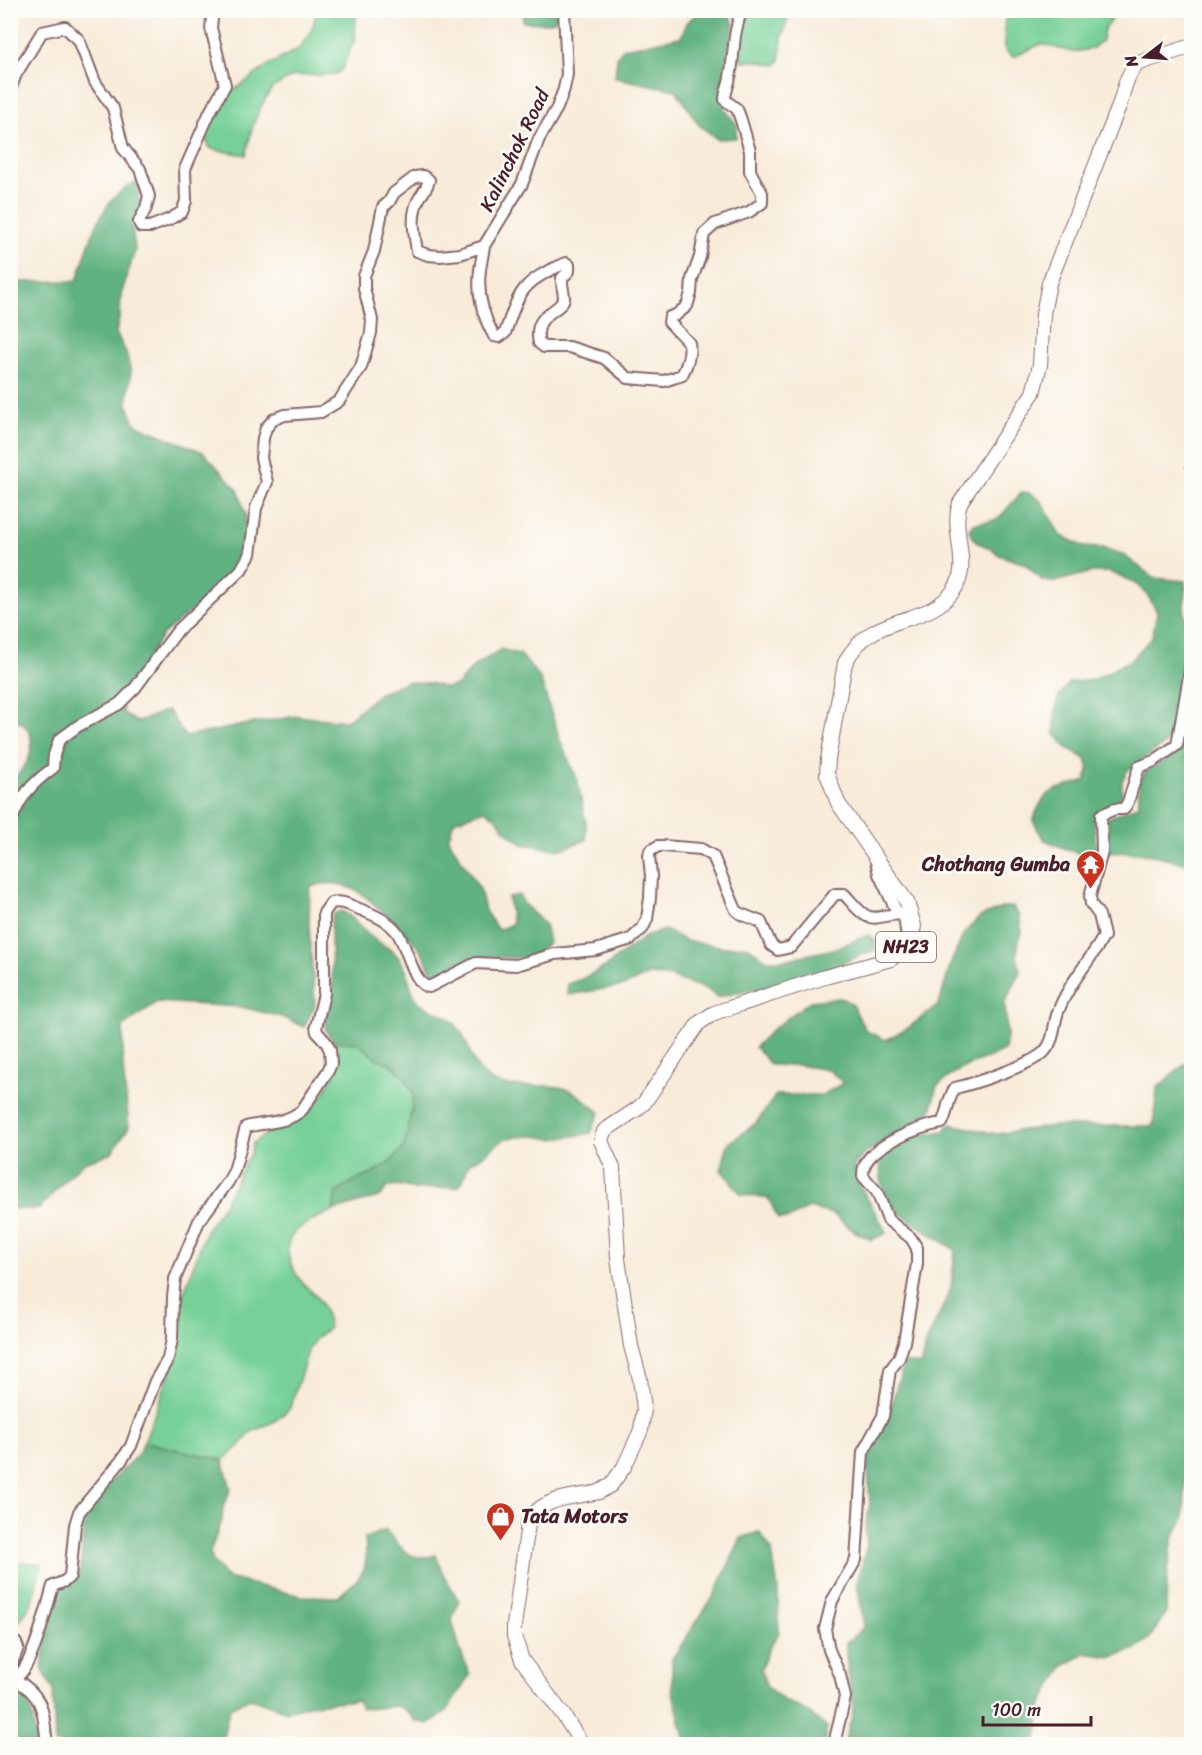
<svg xmlns="http://www.w3.org/2000/svg" width="1202" height="1755" font-family="Sriracha,sans-serif">
	<style>
		.green { fill: #76d097; stroke: #607861; stroke-width: 1.5 }
		.forest { fill: #60b280; stroke: #556856; stroke-width: 1.5 }
		.lines { fill: none; stroke-linecap: round; stroke-linejoin: round }
		.minor-casing { stroke: #876668; stroke-width: 14 }
		.major-casing { stroke: #876668; stroke-width: 16 }
		.minor { stroke: #fff; stroke-width: 10 }
		.major { stroke: #fff; stroke-width: 14 }
		.labels { text-anchor: middle; stroke-width: 5; stroke-linejoin: round; paint-order: stroke }
		.shield { fill: #fdfcf7; stroke: #806168; stroke-width: 1.5 }
		.shield-label { font-size: 18px; font-weight: bold; fill: #4a1f2b }
		.street-label { font-size: 20px; fill: #4a1f2b; stroke: #fdfcf7 }
		.poi-label { font-size: 20px; font-weight: bold; fill: #4a1f2b; stroke: #fdfcf7; text-anchor: end }
	</style>
	<rect width="100%" height="100%" fill="#fdfcf7"/>
	<filter id="ink" filterUnits="userSpaceOnUse"><feTurbulence type="fractalNoise" baseFrequency=".0167" numOctaves="2"/><feDisplacementMap in="SourceGraphic" scale="12" xChannelSelector="R" yChannelSelector="G"/><feConvolveMatrix kernelMatrix="1 2 1 2 8 2 1 2 1" color-interpolation-filters="sRGB"/></filter>
	<filter id="wash" filterUnits="userSpaceOnUse"><feTurbulence type="fractalNoise" baseFrequency=".008" numOctaves="4" result="noise"/><feDisplacementMap in="SourceGraphic" scale="24" xChannelSelector="R" yChannelSelector="G"/><feGaussianBlur stdDeviation="1.35" result="paint"/><feColorMatrix in="noise" values="0 0 0 0 0 0 0 0 0 0 0 0 0 0 0 0 0 1.4 0 .05"/><feComposite in="paint" operator="in"/></filter>
	<g filter="url(#wash)">
		<rect width="100%" height="100%" fill="#f8ebd9"/>
		<path class="green" d="M317,11h39l-1,27 -13,31 -6,5 -43,2 -21,12 -12,20 -8,20 -6,27 -31,-5 -6,-3 -3,-9 5,-15 10,-12 9,-18 39,-28 31,-17 12,-19z
			M749,11h41l-8,26 -2,23 -4,5c-8,0 -13,-4 -20,-4 -6,-1 -10,1 -16,-1 -6,-14 2,-37 9,-49z
			M1009,11v-1l110,1 -15,18 -2,11 -10,9 -20,3 -31,-8 -28,13 -8,-7c0,-13 -3,-29 4,-39z
			M333,1041l25,2 17,15 17,6 13,14 8,16 -2,19 -7,34 -13,14 -17,12 -22,9 -16,11 -3,18c-34,14 -61,26 -35,66 6,10 19,17 24,28 4,7 5,15 7,23l-12,9 -8,11 -19,60 -15,13 -24,11 -12,15 -16,13 -79,-18 29,-78 7,-60 26,-74 16,-23 28,-53 3,-11 15,-10 33,-15 22,-23 14,-28z
			M11,1561l31,3 -11,41 -20,28z"/>
		<path class="forest" d="M523,11h36v4l-4,6 -13,2 -19,-1z
			M699,11h29l6,13 -8,38 3,15 -6,18 1,13 13,17 -1,13 -19,1 -18,-14 -23,-35 -61,-12 2,-22 7,-8 57,-11 6,-14z
			M137,182l3,23 -8,21 3,25 -14,44 -1,19 -4,19 10,19 5,20 -4,31 7,19 7,5 62,25 35,38 8,25 -1,32 -13,22 -21,26 -48,39 -23,36 -21,23 5,21 13,8 31,-12 17,27 64,-13 49,-8 48,5 34,-28 26,-11 24,1 17,5 10,-3 17,-19 27,-17 20,6 19,23 20,62 17,39 9,45v16l-27,10 -36,-6 -18,-14 -9,-12 -11,-8 -31,11 -6,18 32,50 5,22 13,19 14,-6 -4,-27 11,-2 6,10 20,20 4,16c-19,27 -43,12 -69,17 -13,3 -27,12 -40,18l-8,-3c-4,-7 -6,-14 -10,-21 -8,-11 -19,-21 -29,-30 -25,-24 -46,-48 -83,-35l-1,38 6,80 -11,22 -25,-11 -38,-9 -84,-5 -34,25v41l6,59 -18,26 -27,9 -18,17 -27,30h-24l-4,-3 -1,-423c6,-7 15,-15 18,-23 8,-19 3,-37 -18,-42l1,-436 66,-1c12,-36 21,-83 60,-99z
			M1022,492l8,1 12,9 18,33 24,12 19,1 19,6 32,24 31,3 1,12 -2,12 3,32 -1,19 -12,75 -9,13 -37,26 -6,11v15l-12,10 -13,5 -3,9 2,30 -5,5 -12,-1 -35,-14 -11,-19c11,-33 21,-31 52,-40l4,-11 -3,-11 -20,-12 -11,-13v-19l3,-17 11,-15 26,-4 36,-19 21,-23 5,-25 -9,-16 -14,-14 -25,-10h-17l-38,10 -11,-1 -18,-17 -26,-9 -8,-7 -13,-5 -6,-6 -3,-7 4,-6 25,-5z
			M1191,734v132c-30,-11 -53,-15 -86,-13l3,-35 31,-13c0,-8 -1,-17 1,-24 4,-18 41,-19 51,-47z
			M1004,907h9l6,9 3,17 -3,7 -2,15 3,17 -15,31 2,33 -2,14c-9,6 -17,7 -27,11 -16,6 -29,15 -42,26l-4,22 -26,21 -40,23 -12,12 4,17 29,51 -16,7 -17,-9 -21,-17 -24,-6 -21,11h-10l-9,-20 -28,-5 -20,-24 7,-26 28,-21 20,-28h47l20,-12 -14,-13 -31,-5h-27l-16,-18 18,-18 37,-28 31,-3 11,6 14,27 20,9 22,-12 31,-24 12,-41 13,-30 16,-16z
			M342,911c12,6 17,15 27,24 12,11 26,13 34,29 6,10 6,24 13,34 10,15 30,11 43,31 11,16 11,34 26,47 23,20 59,3 85,14 10,5 20,15 30,22l-9,21 -38,6 -20,-3 -27,2 -28,21 -9,4 -6,18 -5,6 -44,2 -16,-4 -12,3 -5,8 -48,15 3,-18 16,-11 22,-9 17,-12 13,-14 7,-34 2,-19 -8,-16 -13,-14 -17,-6 -17,-15 -25,-2 -7,-10 -1,-9 7,-31 -1,-68 2,-9z
			M665,930l21,11 39,6 22,-1 20,14h16l51,-11 34,-14 7,5v10l-82,32 -76,15 -11,-8 -39,-13 -19,-1 -25,11 -55,9 -1,-11 15,-5 25,-13 13,-11 28,-20z
			M1191,1059l1,401 -6,1 -2,57 -11,20 -6,39 -1,36 -16,25 -14,11 -24,8 -27,-4 -21,13 -22,37 -6,41h-191c0,-12 8,-22 8,-36 -2,-22 -8,-43 -7,-65l18,-16 -7,-44 10,-38 -2,-17 5,-23 -3,-53 19,-30 18,-60 18,3 2,-17 27,-60 4,-38c-20,-15 -54,-30 -67,-51 -9,-13 -8,-31 -7,-46l36,-18 26,-4 8,-7 45,10 57,-8h100l4,-38z
			M144,1442l79,18 8,29 -8,18 -1,13 -12,32 3,10 14,16 75,18 36,1c25,-23 31,-23 27,-59l21,-8c16,19 23,33 50,25l8,21 15,25 -7,19 8,30 10,25 -23,36 -18,13 -14,-3c-17,-27 -29,-8 -54,-13l-3,-8 -45,4 -26,7 -37,-13 -20,10 -9,36h-166l-2,-54 -11,-21 3,-21 11,-53 25,-25 1,-25 3,-29 19,-27 33,-34z
			M759,1532l13,18 6,40 1,43 -11,17 -7,19 6,18 18,14 23,11 19,16 -3,16h-141l1,-6 -12,-50v-29l43,-65 26,-56z
			M11,1688l11,3 9,18 6,35h-26z"/>
	</g>
	<g filter="url(#ink)">
		<g class="lines">
			<defs>
				<path id="minor" d="M10,90l6,-16 26,-42 23,-5 14,13 16,42 18,26 10,40 17,21 9,27 -3,12 -7,14 2,5h9l20,-8 12,-7 4,-11 -1,-32 25,-57 15,-27 -14,-57 2,-18
					M484,246c-1,8 -3,16 -4,24 -3,24 2,45 14,66l5,1 6,-4c15,-44 17,-51 61,-70l3,2v6l-7,7c-1,6 2,14 2,20 -3,15 -32,14 -25,45l5,4h25l35,11 24,20 36,3 18,-6c5,-9 9,-22 7,-32l-20,-21 1,-5 6,-2 11,-9 4,-13 1,-14 8,-22 4,-23 11,-10 34,-12 13,-9v-10l-12,-22v-20l-9,-31 -4,-11 -12,-9c0,-9 4,-15 5,-23 5,-24 2,-43 12,-67
					M1192,461v5
					M1192,600v11
					M10,824c10,-27 20,-39 43,-56l1,-13 5,-15 19,-14 41,-22 16,-16 43,-58 63,-60 9,-16 6,-46 11,-26 -6,-24 2,-20 3,-10 8,-9 11,-4 36,-3 10,-6 8,-5 22,-34 10,-34 1,-13 -8,-32v-12l10,-25 9,-44 6,-5 5,-9 21,-16 8,-1 6,4c-2,8 -5,11 -9,17 -10,16 -6,36 -3,54l11,4 12,1 20,-2 24,-8 38,-62 17,-45 18,-31 7,-19 3,-15 -3,-64
					M876,861l3,13 17,36 5,4
					M10,1642l6,1 2,5 -8,20
					M10,1678l4,1c18,-8 33,-73 39,-93l12,-5 5,-5 5,-51 4,-13 42,-51 10,-15 24,-65 13,-22 4,-20 1,-42 2,-18 24,-58 29,-39 6,-11 12,-44c19,-5 40,-3 56,-17l26,-39 3,-7 -1,-14 -4,-8 -9,-10 -1,-5 8,-33v-81l7,-10c11,-3 20,3 31,7 13,6 26,10 35,22 10,13 16,53 32,55l47,-24 40,2 39,-11 41,-4 35,-11 12,-11 4,-9 3,-21 1,-22 -2,-20 1,-5 8,-5h5l38,3 12,7 23,54 5,4 20,8 10,23 7,5 13,-3 44,-53h9c6,6 13,16 21,21 12,8 26,-5 39,1l4,30
					M14,1679c31,17 29,34 33,65
					M834,1744l11,-47 -5,-22 -11,-25 -4,-21 7,-28 24,-41 7,-108 20,-36 7,-46 9,-12 5,-16 13,-78v-16l-6,-10 -23,-18 -11,-28 -14,-16c0,-3 0,-6 1,-9 7,-22 57,-41 78,-44 6,-11 5,-23 13,-35 18,-4 79,-24 90,-37 10,-11 8,-26 13,-39 10,-28 32,-51 46,-76l-5,-21 -8,-11 -1,-8 12,-44 -1,-37 14,-6h9l4,-7 11,-35 15,-6 23,-16 15,-86"/>
				<path id="major" d="M582,1744l-18,-28 -42,-56 -8,-24v-10l14,-102c12,-28 45,-26 71,-32l12,-7 13,-18 17,-37 3,-21 -4,-30 -9,-33 -13,-87 -5,-91 -12,-27 3,-10 33,-22 7,-6 55,-80 15,-10 111,-36 66,-18 20,-18 3,-15 -7,-24 -69,-99 -11,-29 1,-15 17,-96c25,-52 83,-35 109,-73 18,-25 -4,-59 6,-87l73,-110 7,-28 3,-51 6,-31 70,-177c5,-15 7,-33 20,-43l53,-17"/>
			</defs>
			<use href="#minor" class="minor-casing"/>
			<use href="#major" class="major-casing"/>
			<use href="#minor" class="minor"/>
			<use href="#major" class="major"/>
		</g>
	</g>
	<defs>
		<symbol id="temple-pin" viewBox="-11 -11 22 30"><path d="M0 17L-7.5 6A9.5 9.5 0 1 1 7.5 6Z" fill="#c8321e" stroke="#fdfcf7"/><path d="M0-6L5-2H3V0L6.5 2.5H4V6H1.5V3h-3V6H-4V2.5H-6.5L-3 0V-2H-5Z" fill="#fff"/></symbol>
		<symbol id="shop-pin" viewBox="-11 -11 22 30"><path d="M0 17L-7.5 6A9.5 9.5 0 1 1 7.5 6Z" fill="#c8321e" stroke="#fdfcf7"/><path d="M-5-2.5h2.3a2.7 3.5 0 0 1 5.4 0H5L5.5 6h-11ZM-1.5-2.5h3a1.5 2.3 0 0 0-3 0Z" fill="#fff"/></symbol>
	</defs>
	<g fill-rule="evenodd">
		<use href="#temple-pin" x="1074" y="848" width="33" height="45"/>
		<use href="#shop-pin" x="484" y="1500" width="33" height="45"/>
	</g>
	<g class="labels">
		<rect class="shield" x="876" y="932" width="60" height="30" rx="4.5"/>
		<g class="shield-label">
			<text x="906" y="953">NH23</text>
		</g>
		<g class="street-label">
			<text transform="translate(514 150) rotate(-64)" y="7">Kalinchok Road</text>
		</g>
		<g class="poi-label">
			<text x="1070" y="871">Chothang Gumba</text>
			<text x="521" y="1523" text-anchor="start">Tata Motors</text>
		</g>
	</g>
	<rect width="1202" height="1755" fill="none" stroke="#fdfcf7" stroke-width="36"/>
	<g transform="translate(1145 57) rotate(253)" stroke="#fdfcf7" stroke-width="4.5" paint-order="stroke">
	<path d="M0-4.5L10 22L0 15L-10 22Z" fill="#4a1f2b"/>
	<text y="-9" font-size="16" font-weight="bold" text-anchor="middle" fill="#4a1f2b">N</text>
	</g>
	<path d="M983 1716v9h108v-9" fill="none" stroke="#4a1f2b" stroke-width="3"/>
	<text x="992" y="1716" font-size="18" fill="#4a1f2b" stroke="#fdfcf7" stroke-width="4.5" paint-order="stroke">100 m</text>
</svg>
